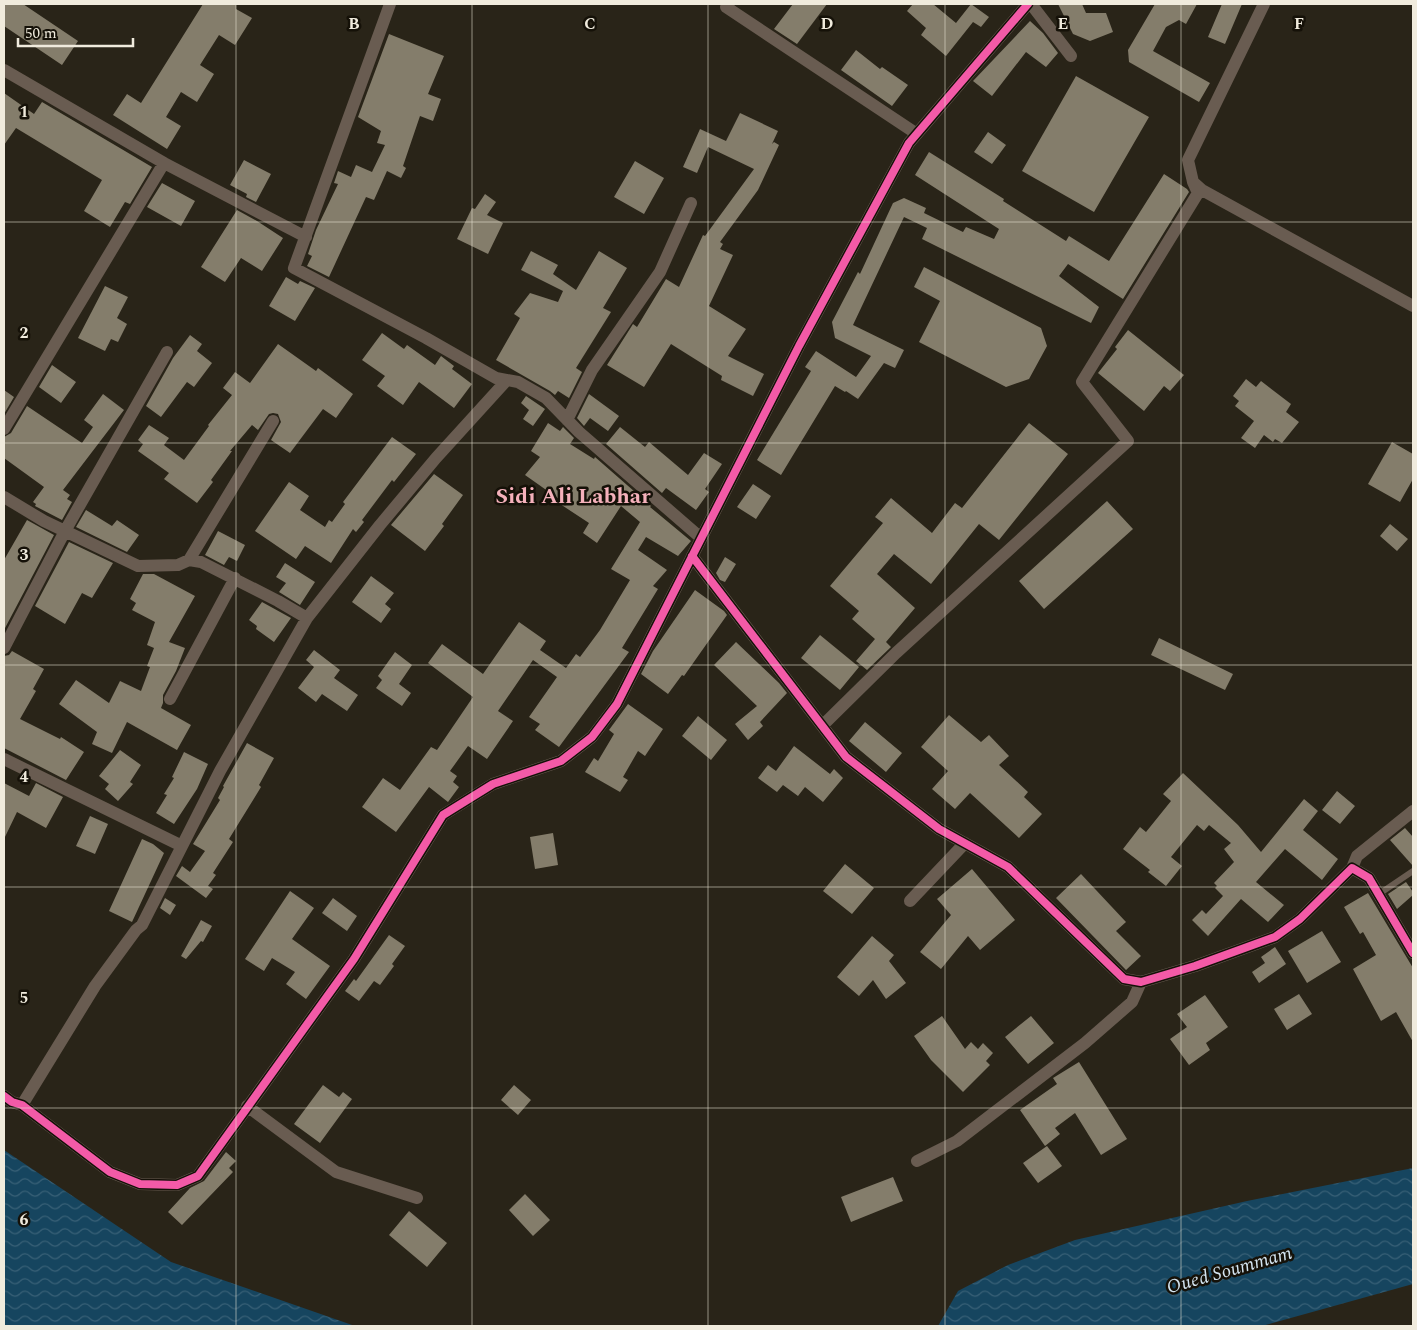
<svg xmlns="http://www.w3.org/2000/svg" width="1417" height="1330" font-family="Spectral,serif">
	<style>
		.water { fill: url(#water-waves) }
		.building { fill: #847d6b }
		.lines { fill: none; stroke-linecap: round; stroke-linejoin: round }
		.lane { stroke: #695c51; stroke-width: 6 }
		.street { stroke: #695c51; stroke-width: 12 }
		.cycleway-casing { stroke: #151108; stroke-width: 11 }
		.cycleway { stroke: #f35aa7; stroke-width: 8 }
		.grid { fill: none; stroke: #f0ebdd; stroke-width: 1; stroke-opacity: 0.55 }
		.labels { text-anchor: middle; stroke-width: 5; stroke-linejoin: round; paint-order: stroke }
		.water-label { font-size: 19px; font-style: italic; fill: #d4e5f1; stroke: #151108 }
		.district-label { font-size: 22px; font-weight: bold; fill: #f5b1bb; stroke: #151108 }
		.grid-label { font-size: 16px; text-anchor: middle; font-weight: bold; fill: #f0ebdd; stroke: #151108; stroke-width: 5; stroke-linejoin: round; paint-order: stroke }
	</style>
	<defs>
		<pattern id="water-waves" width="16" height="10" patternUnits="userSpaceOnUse" patternTransform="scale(1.25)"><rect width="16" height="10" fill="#16455f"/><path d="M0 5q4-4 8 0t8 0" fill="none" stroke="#386076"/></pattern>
	</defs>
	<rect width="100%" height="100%" fill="#292418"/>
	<path class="water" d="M4,1150l167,112 184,64h-351z
		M1413,1168v116l-151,42h-324l20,-35 50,-26 67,-25 172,-39z"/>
	<path class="building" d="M4,4h19l55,37 -16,24 -58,-39z
		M203,4h33v5l16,9 -17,27 -16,-10 -19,30 14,9 -17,28 -16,-10 -15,25 15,9 -14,23 -54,-34 14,-21 14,9z
		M793,4h34l-30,40 -23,-15z
		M913,4h20l23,19 15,-19 18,13 -8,10 -8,-5 -27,34 -25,-21 5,-7 -19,-17z
		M1058,4h24l4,9h20l7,19 -23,9 -17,-7z
		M1155,4h42l-11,20 -7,-4 -13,7 -13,24 57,32 -11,19 -70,-40 -1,-12z
		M1222,4h20l-17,40 -17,-7z
		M1030,21l13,12 15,20 -12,14 -20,-15 -34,44 -19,-15z
		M389,34l55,22 -16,38 13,5 -8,22 -13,-5 -17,50 3,2 -5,10 -14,-7 -13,29 -8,-3 -37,80 -22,-11 5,-10 -4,-2 8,-24 22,-46 -4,-1 4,-12 13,6 5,-12 16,7 13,-27 -8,-2 4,-12 -23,-14z
		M856,50l24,19 2,-2 26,18 -16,21 -51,-36z
		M1076,76l73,41 -55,95 -72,-41z
		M4,93l30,21 8,-12 110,65 -22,37 -5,-2 -15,25 -26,-16 18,-31 -86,-52 -12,17z
		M740,113l38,18 -6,13 2,-2 5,3 -21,45 -38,52 3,2 -3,5 13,6 -24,51 37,23 -18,27 36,18 -11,22 -32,-16 1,-4 -51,-32 -27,43 -37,-22 26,-41 4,3 29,-48 13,8 24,-52 2,1 49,-67 -46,-22 -11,26 -14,-6 17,-38 26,12z
		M988,132l18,13 -14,19 -18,-12z
		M929,152l75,47 -1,2 63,40 3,-5 40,25 55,-87 23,15 2,3 -66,107 -55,-35 -9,12 40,31 -8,16 -169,-84 5,-11 -23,-11 -51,108 51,25 -9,18 -11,-5 -26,36 -12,-8 -1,1 -10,-6 -54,89 -24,-15 54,-89 -6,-4 11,-16 40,26 15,-21 -36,-18 -3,-16 26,-50 2,2 33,-71 11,-5 22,10 -2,5 39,19 3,-5 28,12 5,-10 -84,-54z
		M244,160l27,14 -15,28 -10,-5 1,-3 -17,-9z
		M635,161l29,17 -20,36 -30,-17z
		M162,183l33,18 -14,25 -34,-19z
		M485,194l11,8 -9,13 16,8 -15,31 -31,-15 15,-31 3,1z
		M237,210l20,11 26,17 -21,33 -21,-13 -16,24 -24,-15z
		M531,251l27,14 -5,9 23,16 23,-39 28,17 -24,40 8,4 -35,56 6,4 -13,26 -11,-7 -3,4 -5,-4 -54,-31 24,-42 -6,-4 16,-21 28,9 5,-11 -42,-21z
		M924,267l117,61 6,18 -18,33 -23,8 -87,-45 21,-41 -26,-14z
		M286,277l12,7 2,-3 15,7 -20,33 -26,-15z
		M105,286l23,11 -11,21 10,6 -9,18 -7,-3 -6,12 -27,-13z
		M1128,330l56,45 -14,16 -6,-5 -20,25 -46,-38 19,-24 -2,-2z
		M382,333l22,16 3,-4 28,20 6,-9 13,10 -2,3 20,15 -18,24 -35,-26 -16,23 -26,-19 8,-10 -23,-16z
		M190,335l12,9 -5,7 15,12 -18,24 -7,-5 -26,35 -15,-11 27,-48z
		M278,344l38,27 2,-3 35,26 -17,24 -13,-9 -33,44 -19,-13 10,-18 -3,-8 -5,-1 -4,1 -11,16 -6,-5 -22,26h2l-21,29 2,2 -16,21 -33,-24 5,-6 -31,-22 5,-7 -5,-4 11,-15 20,13 -5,7 20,15 25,-34 -1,-1 24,-30 -9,-7 12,-16 15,11z
		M52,365l24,17 -15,21 -22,-16z
		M1246,379l10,8 5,-6 30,23 -5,8 13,10 -17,21 -7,-4 -2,3 -9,-7 -9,13 -14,-10 13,-17 -19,-15 4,-5 -6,-5z
		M4,390l10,7 -10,17z
		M103,394l21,16 -61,80 7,5 -3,4 5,3 -10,18 -27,-14 1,-2 -3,-2 11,-15 -40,-29v-21l7,-4 16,-27 55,37 11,-16 -9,-7z
		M589,394l30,22 -11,15 -18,-13 -6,8 -7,-8z
		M526,396l19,13 -12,17 -10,-7 6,-9 -8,-7z
		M548,423l12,8 3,-4 11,11 -4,6 24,15 1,-2 56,49 -1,1 41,34 -13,15 -32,-19 -8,13 29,20 -14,16 5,3 -36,59 7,4 -70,95 -24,-17 5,-6 -11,-7 28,-40 -24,-17 -35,51 15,10 -26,38 -19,-13 -18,25 7,5 -4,6 6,5 -11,15 -19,-15 -33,45 -34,-25 21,-29 17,12 31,-43 6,3 36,-53 -45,-34 14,-19 41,30 36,-52 27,19 -6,9 26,18 10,-14 4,3 20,-27 30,-50 -19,-11 29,-47 -19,-16 -24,37 -14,-10 6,-10 -32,-21 2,-3 -34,-24 15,-18 -9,-6z
		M1029,423l39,31 -69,86 -20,-16 -48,60 -37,-30 -17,20 38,34 -29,34 5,5 -24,23 -11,-9 19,-22 -23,-20 7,-8 -29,-25 53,-63 -8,-6 16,-19 41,35 23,-30 7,5z
		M620,427l25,20 4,-5 39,33 16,-22 18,11 -17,25 4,3 -13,18 -30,-22 -4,5 -56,-49z
		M392,437l24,17 -22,28 -2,-2 -30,40 2,2 -8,10 -3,-3 -22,34 -26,-17 -9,13 -41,-28 34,-49 20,14 -9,14 25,17 4,-7 3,2 13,-18 -2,-2z
		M1392,442l21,12v25l-13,23 -32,-18z
		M434,474l29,21 -21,29 2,2 -19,25 -34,-26z
		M753,484l18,12 -15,23 -19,-12z
		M1107,501l26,28 -89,80 -25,-28z
		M86,510l26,16 5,-6 22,15 -12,17 -51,-25z
		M27,520l27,15 -50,95v-70z
		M1390,524l18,15 -11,12 -17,-15z
		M218,531l27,14 -8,16 -8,-4 -5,8 -19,-10z
		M69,542l44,21 -21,35 -10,-5 -17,31 -30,-18z
		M725,557l11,7 -11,18 -5,-2 -4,-7z
		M285,563l30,19 -15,23 -21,-13 7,-9 -10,-6z
		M143,574h11l41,22 -26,46 16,6 -9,23 -13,24v8l-2,5 30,17 -14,25 -50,-28 -15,31 -20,-9 5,-12 -38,-28 17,-24 33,23 11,-22 21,10 9,-24 -3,-1 7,-18 -7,-3 8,-23 -23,-12 4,-7 -6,-4z
		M371,576l23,17 -9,11 6,5 -10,14 -29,-21z
		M695,590l29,21 3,4 -43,61 -2,-1 -14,19 -27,-20 12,-23z
		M262,602l29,16 -17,24 -18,-13 1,-3 -8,-6z
		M820,635l39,32 -19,23 -39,-32z
		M1159,638l74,36 -8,16 -74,-35z
		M736,642l43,41 8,10 -27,29 3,4 -15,14 -13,-16 22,-18 -43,-41z
		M314,650l26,20 -6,8 24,17 -11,16 -25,-17 -6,8 -18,-14 16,-21 -8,-7z
		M12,651l32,18 -11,20 3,2 -16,28 40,20 1,-2 23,15 -18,28 -62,-32v-92l5,-1z
		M395,652l17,13 -13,19 12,9 -9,13 -26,-18 6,-8 -4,-4z
		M628,704l35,25 -18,27 -7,-5 -15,26 5,3 -8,12 -35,-20 9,-14 4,3 16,-27 -5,-4z
		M949,715l32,27 8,-7 20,21 -10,9 29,27 -4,5 18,17 -23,24 -49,-45 -15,16 -23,-20 16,-18 -27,-24z
		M698,716l29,24 -16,20 -29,-24z
		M865,722l37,31 -16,19 -37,-31z
		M247,743l27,15 -15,27 2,2 -32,52 4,3 -20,31 3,2 -8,11 5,3 -7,9 -30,-22 6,-10 8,6 15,-21 -12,-7 27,-44 -2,-2 6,-11 -1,-1z
		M794,746l36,28 4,-5 9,9 -20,24 -18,-15 -7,9 -15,-11 -6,7 -19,-14 10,-13 8,6z
		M120,750l21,15 -11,17 3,2 -15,17 -13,-12 4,-5 -10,-8z
		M184,752l24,12 -11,25 -23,35 -18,-11 11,-18 -3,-1 10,-16 -2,-1z
		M1183,773l55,52 23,27 43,-53 14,12 -15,19 35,29 -16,21 -37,-31 -29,33 28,23 -16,17 -27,-23 -33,37 -16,-16 10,-10 4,4 17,-18 -8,-8 2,-2 -3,-3 20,-21 -10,-13 7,-6 -22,-18 -5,6 -7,-6 -26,32 11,9 -16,20 -18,-14 2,-2 -27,-21 17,-22 6,5 25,-31 -8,-7z
		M4,783l25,13 7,-13 27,14 -17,31 -29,-16 -13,27z
		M1337,791l18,15 -15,18 -18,-14z
		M90,816l18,8 -13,30 -19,-8z
		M1405,828l8,9v29l-23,-26z
		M553,833l5,32 -23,4 -5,-32z
		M142,839l11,5 11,9 -32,69 -23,-11z
		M845,864l29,24 -22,26 -29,-23z
		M972,869l43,51 -35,30 -12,-14 -27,33 -21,-17 31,-37 -14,-16z
		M1081,874l45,48 -10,9 25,25 -15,14 -70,-72z
		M1406,882l7,10v3l-16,14 -9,-15z
		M290,891l24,17 -22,31 38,27 -24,33 -20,-15 9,-12 -23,-14 -8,13 -19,-12z
		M1368,893l45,75v74l-17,-30 -15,9 -28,-52 23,-14 -13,-23 -3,2 -16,-27z
		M165,898l11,7 -6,10 -10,-7z
		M333,898l24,18 -10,15 -25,-18z
		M201,920l11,6 -9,16 -2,-1 -15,18 -5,-3z
		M1322,931l19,31 -34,21 -19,-32z
		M389,935l16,11 -13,18 2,2 -14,19 -6,-4 -15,20 -14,-10 9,-12 2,2z
		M872,936l22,19 -5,6 17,22 -20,16 -13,-19 -14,16 -22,-19z
		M1275,947l11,17 -27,19 -7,-11 13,-9 -4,-6z
		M1299,994l13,20 -25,16 -13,-21z
		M1205,995l23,32 -22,16 4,7 -21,15 -19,-26 17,-12 -10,-13z
		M942,1016l23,33 6,-7 7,7 5,-6 10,10 -7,8 4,4 -27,27 -32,-32 -17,-24z
		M1031,1016l23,27 -26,21 -23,-27z
		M1079,1062l48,77 -26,16 -26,-42 -20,15 5,6 -15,12 -25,-36 37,-26 -4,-6z
		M323,1085l16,12 4,-5 9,7 -32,44 -26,-19z
		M514,1085l17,15 -13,15 -17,-15z
		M1047,1146l15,20 -24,17 -15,-20z
		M226,1152l10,9 -7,7 4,4 -51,53 -14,-13 22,-24 14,-7z
		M893,1177l10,24 -52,21 -10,-25z
		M525,1194l25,26 -17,16 -24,-26z
		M409,1211l38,32 -20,24 -38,-32z"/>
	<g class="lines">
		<path class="lane" d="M1379,894l34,-23"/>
		<path class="street" d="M390,4l-96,264 132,70 70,40 22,4 28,16 33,34 122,106
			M729,4l-3,3 191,127
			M1031,4l40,52
			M1264,4l-76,156 5,22 9,8 211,116
			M4,70l160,93 142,74
			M567,420l25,-50 68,-98 31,-69
			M4,429l160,-266
			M4,497l40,24 94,45 40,-1 11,-5 12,2 77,39 29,17 73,-93 56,-67 71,-78
			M692,556l154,201 93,72 69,38 116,112 17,3 54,-16 80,-29 25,-18 52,-51 17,10 44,75
			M189,560l84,-139
			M4,648l61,-117 102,-179
			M170,699l65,-121
			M823,725l73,-72 232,-212 -46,-59 116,-189 -5,-11
			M4,759l178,87
			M1352,868l5,-12 56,-45
			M910,901l55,-58
			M4,1096l8,6 10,3 88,67 30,12 37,1 21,-9 156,-217 89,-144 50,-31 68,-23 31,-24 25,-33 182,-358 110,-203 119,-139
			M22,1105l73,-119 41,-56 6,-5 78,-154 87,-153
			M247,1106l89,66 81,26
			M917,1161l40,-20 128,-98 47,-41 9,-20"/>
		<defs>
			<path id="cycleway" d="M692,556l154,201 93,72 69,38 116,112 17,3 54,-16 80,-29 25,-18 52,-51 17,10 44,75
				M4,1096l8,6 10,3 88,67 30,12 37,1 21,-9 156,-217 89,-144 50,-31 68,-23 31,-24 25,-33 182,-358 110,-203 119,-139"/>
		</defs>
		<use href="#cycleway" class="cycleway-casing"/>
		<use href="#cycleway" class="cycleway"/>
	</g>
	<path class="grid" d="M236,4v1322M472,4v1322M708,4v1322M945,4v1322M1181,4v1322M4,222h1409M4,443h1409M4,665h1409M4,887h1409M4,1108h1409"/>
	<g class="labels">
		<g class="water-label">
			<text transform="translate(1229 1269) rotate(-16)" y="7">Oued Soummam</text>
		</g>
		<g class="district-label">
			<text x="573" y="503">Sidi Ali Labhar</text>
		</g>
	</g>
	<g class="grid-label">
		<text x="354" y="29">B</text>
		<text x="590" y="29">C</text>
		<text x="827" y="29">D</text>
		<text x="1063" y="29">E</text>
		<text x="1299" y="29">F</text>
		<text x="24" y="117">1</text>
		<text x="24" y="338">2</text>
		<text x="24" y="560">3</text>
		<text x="24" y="782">4</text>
		<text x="24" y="1003">5</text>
		<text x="24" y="1225">6</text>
	</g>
	<rect width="1417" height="1330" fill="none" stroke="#f0ebdd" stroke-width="10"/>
	<path d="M18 38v8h115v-8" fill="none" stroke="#f0ebdd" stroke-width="2.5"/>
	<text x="25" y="38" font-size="15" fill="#f0ebdd" stroke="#151108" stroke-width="4" paint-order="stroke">50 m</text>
</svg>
